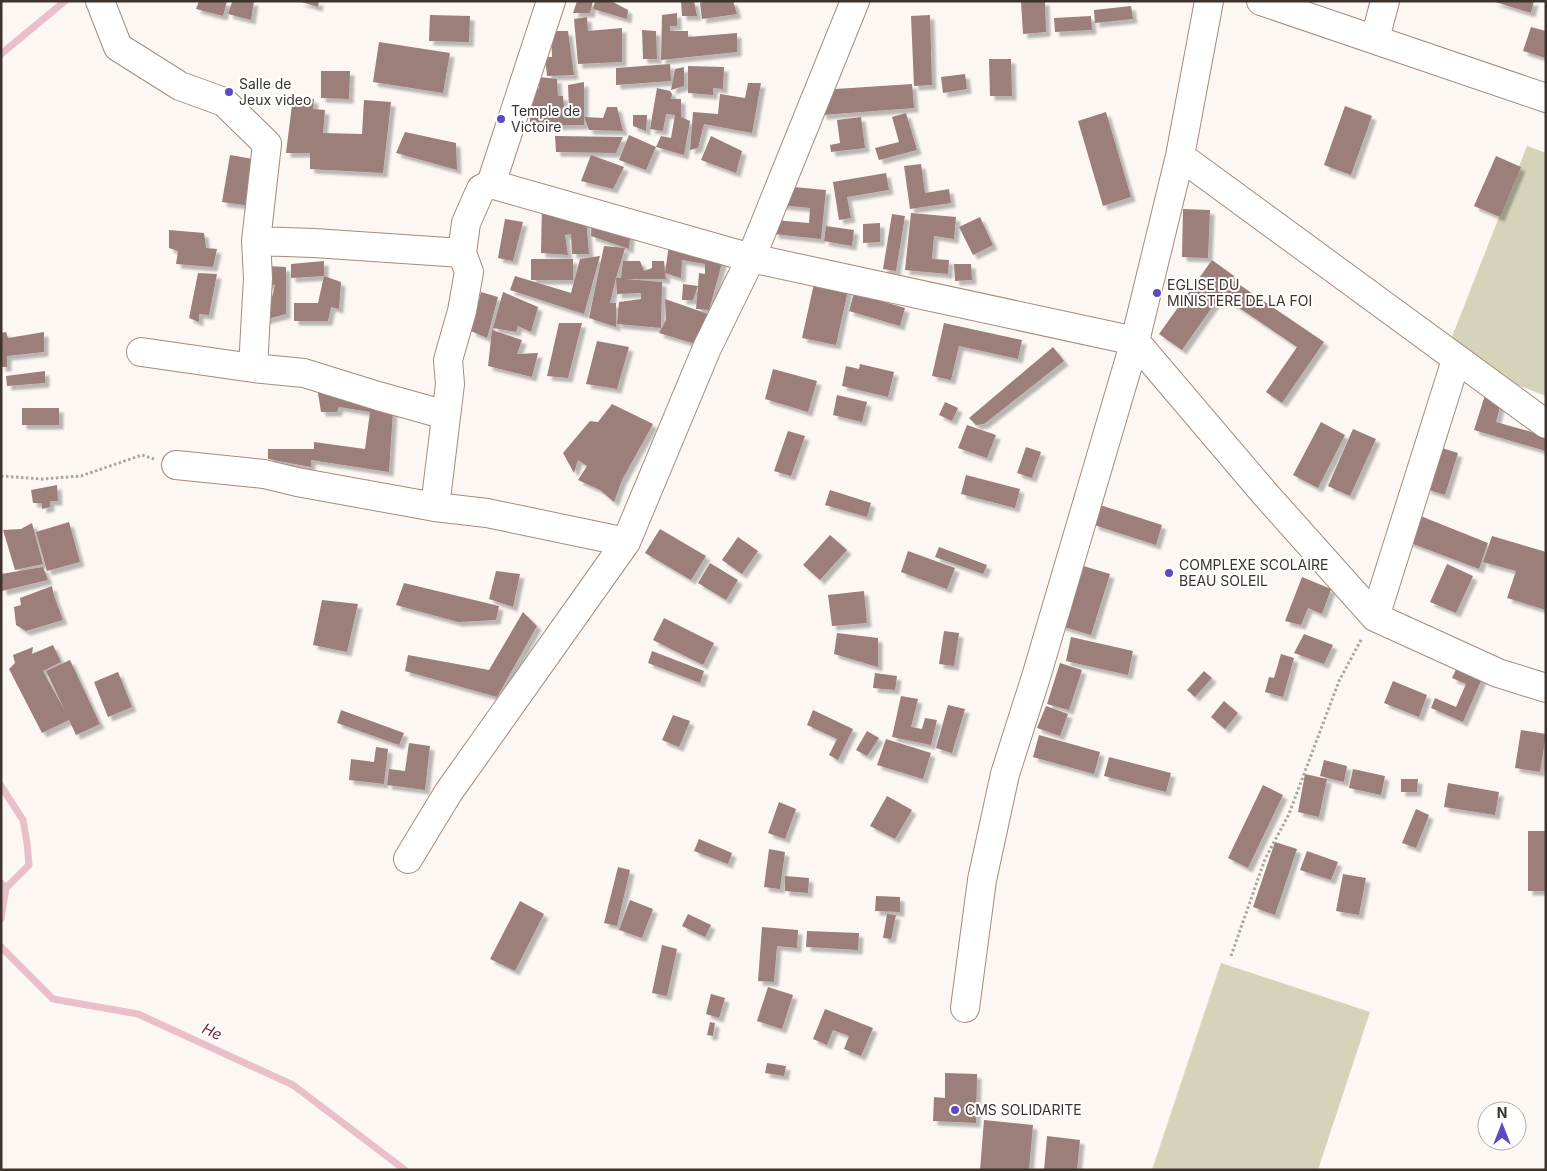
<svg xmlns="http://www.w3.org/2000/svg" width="1547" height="1171" font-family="Inter,sans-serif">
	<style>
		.green { fill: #d5d3ba }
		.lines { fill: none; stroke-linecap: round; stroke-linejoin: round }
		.stream { stroke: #e8bfca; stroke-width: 7 }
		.building { fill: #9c7e7a; filter: url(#shadow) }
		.minor-casing { stroke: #a58b7c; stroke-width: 30 }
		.path { stroke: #aca49f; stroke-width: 3; stroke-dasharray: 2.5 2.5; stroke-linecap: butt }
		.minor { stroke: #fff; stroke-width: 28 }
		.poi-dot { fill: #5b4ac2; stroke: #fff; stroke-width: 2 }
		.labels { text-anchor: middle; stroke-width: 4; stroke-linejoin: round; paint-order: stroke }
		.poi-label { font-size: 14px; fill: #3d322c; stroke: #fff; text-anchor: start }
		.water-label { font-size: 15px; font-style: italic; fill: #622d3e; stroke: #fff }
	</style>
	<defs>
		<filter id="shadow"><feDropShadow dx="4.5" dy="4.5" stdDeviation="1" flood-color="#0004"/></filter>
	</defs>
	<rect width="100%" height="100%" fill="#fcf7f3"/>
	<path class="green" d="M1527,146l19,7v243l-102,-39z
		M1221,963l149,49 -52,158h-166z"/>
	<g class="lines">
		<path class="stream" d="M1,54l64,-53
			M1,786l22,34 4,23 2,22 -23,23
			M1,883l5,5 -5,31
			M1,947l52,52 85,15 155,71 112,85"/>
	</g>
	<path class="building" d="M199,1h28l-4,15 -27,-7z
		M254,1l-3,19 -23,-6 4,-12z
		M298,1h21l-1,6z
		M577,1h16l-3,12h-17z
		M595,1h16l17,9 -1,9 -34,-10z
		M681,1h13l3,15h-15z
		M705,1h28l4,13 -35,5 -2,-16z
		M1021,1h24l1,31 -23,2z
		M1492,1h42l-3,12z
		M1131,6l2,13 -38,4 -1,-13z
		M677,13v13h-7v5h18v6l49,-4v19l-76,8 1,-45z
		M430,15l40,1 -1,26 -40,-1z
		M930,15l2,70 -18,1 -3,-70z
		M1091,16l1,14 -37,2 -1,-14z
		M587,17l1,14 34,-3v34l-44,2 -4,-45z
		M1531,27l15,4v27l-23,-7z
		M642,30l14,1 1,28h-14z
		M551,31h17l6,44 -27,1 -2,-19h7z
		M379,42l71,11 -7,40 -70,-11z
		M989,59h22l1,37h-22z
		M670,64l1,17 -55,4v-17z
		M688,66l36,1 -1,22 -10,-1v7l-25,-2z
		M684,67v19l-13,4 4,-21z
		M321,71h29l-1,28 -28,-1z
		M965,74l2,15 -24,4 -2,-16z
		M539,77l18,2 1,17h5l1,12h5l-1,-23 16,-3v35l19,1 4,-11h10l6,24 -34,-1 -5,-13v8l-54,1v-12l34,-6 -44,3 -1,-13 20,-10z
		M748,83h13l-9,50 -48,-9 -6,24 -8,2 3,-38 25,2 2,-20 25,4z
		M912,84l2,24 -92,7 -2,-25z
		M657,88l13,3 2,3 -1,5h10v18l9,4 -6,34 -28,-8 5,-11 10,2 4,-23 -9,-1 -3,17 -13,-2z
		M293,97l21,2 -1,10 12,1 -2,23 39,1 2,-34 27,2 -8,71 -73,-4v-16h-24z
		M1345,106l27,10 -21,59 -27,-10z
		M1106,112l25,85 -28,9 -25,-85z
		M906,113l11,37 -38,10 -4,-12 24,-6 -7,-25z
		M633,115h14l-1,16 -13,-5z
		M861,117l4,31 -34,4 -1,-7 10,-2 -3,-23z
		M405,132l51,11 1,27 -61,-17z
		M629,135l27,12 -10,23 -27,-10z
		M555,136l68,1 -7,16 -60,-1z
		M711,136l31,15 -6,22 -35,-13z
		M230,155l29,5 -8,46 -29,-4z
		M591,155l33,12 -11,22 -32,-8z
		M1496,156l25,11 -21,50 -26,-11z
		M921,164l4,29 24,-4 2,14 -41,6 -6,-43z
		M886,173l3,17 -42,7 4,21 -12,2 -6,-38z
		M783,186l43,4 -5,49 -47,-5 1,-14 34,3 1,-15 -29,-3z
		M542,204l19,6v9h25l3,35h-17l-1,-20 -6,1 3,20 -27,-2z
		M1183,209l27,1 -2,48 -26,-1z
		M911,213l45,4 -2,22 -20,-3 -2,23 17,1 -1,14 -43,-4z
		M892,214l13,2 -9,55 -13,-2z
		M592,217l39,10 -2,22 -38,-13z
		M980,217l13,28 -20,10 -14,-28z
		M505,219l18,3 -10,39 -15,-3z
		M880,223v19l-17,1v-19z
		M826,226l28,4 -2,16 -28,-5z
		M169,230l35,3 2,15 11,1 -4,18 -37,-3 2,-13 -9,-3z
		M670,238l55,14 -16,58 -13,-1 2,-23 -5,14h-11l1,-16 15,2 1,-13 6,1v-10l-23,-4 -1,18 -16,-5 1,6h-41l37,3 -1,46 -44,-4 2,-22 22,-3v-6l-24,1 -1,-16 -6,25h6v24l-27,-9 15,-72 21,2 -9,30h5l2,-17h17l4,10 8,-3v-7h12l1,12z
		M600,256l-16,58 -74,-24 5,-14 56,17 9,-34z
		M531,259h42v21h-42z
		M1212,260l22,16 -52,74 -23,-16z
		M324,261v15l-33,2v-14z
		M954,264h17l1,16 -17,1z
		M268,266l18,1v47l-22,6 -3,-16 10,-3 4,-16h-10z
		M198,273l19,1 -8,41 -10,-1v8l-10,-4z
		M324,276l17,6 -2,27 -8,-2 -3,14h-34v-18h24z
		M815,279l34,7 -13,59 -34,-7z
		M1234,281l90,61 -42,61 -16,-11 31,-45 -74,-50z
		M481,292l17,5 -11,41 -16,-7z
		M503,292l35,15 -7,25 -13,-6 -2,6 -23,-4z
		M854,293l51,15 -5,18 -51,-15z
		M665,299l46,16 -9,31 -43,-13 7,-13z
		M559,323h23l-14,55 -21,-2z
		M944,323l78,17 -4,19 -59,-13 -8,34 -19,-4z
		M492,330l30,10 -5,14 21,-1 -6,24 -44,-11z
		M6,332l2,6 36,-6v20l-37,4v11h-6v-34z
		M597,341l32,6 -12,42 -31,-5z
		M1053,347l11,14 -80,63 -8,1 -7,-7z
		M860,364l34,8 -6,25 -46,-11 4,-20 13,3z
		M773,369l44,12 -9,31 -43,-13z
		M45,371v12l-38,3 -1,-10z
		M317,387l76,24 -4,61 -78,-12v7l-43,-8v-10h46v-7l51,7 5,-37 -31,-5 -2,5h-16z
		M1486,392l15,11 -5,19 50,14v15l-72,-21z
		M837,395l30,7 -5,20 -29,-7z
		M945,402l13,6 -6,13 -13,-6z
		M612,404l41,20 -31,56 -8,22 -14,-12 -22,-10 9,-14 -9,-6 -4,13 -11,-20 27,-32 8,1z
		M22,408h37v17h-37z
		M1321,422l24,13 -27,53 -25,-13z
		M967,425l29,10 -9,23 -29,-10z
		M1353,429l23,10 -26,57 -22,-10z
		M788,431l17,5 -14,40 -17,-5z
		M1026,447l15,5 -9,26 -15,-5z
		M1439,447l19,6 -13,42 -19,-6z
		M966,475l54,14 -5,19 -54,-14z
		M57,485l1,16h-8v6l-8,2v-6h-9l-2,-13z
		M830,490l41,13 -4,14 -42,-12z
		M1100,505l62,20 -6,20 -62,-20z
		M1418,515l70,28 -9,26 -71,-27z
		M69,522l11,40 -33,9 -11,-39z
		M32,523l11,41 -28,6 -12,-40 18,-1z
		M660,529l46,27 -15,24 -46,-27z
		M830,535l17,15 -27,30 -17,-15z
		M1492,536l54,16v58l-39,-12 9,-27 -33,-9z
		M738,537l20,14 -16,23 -20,-14z
		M939,547l48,18 -4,9 -48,-17z
		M908,551l47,17 -8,21 -46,-17z
		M710,563l28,17 -12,20 -28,-17z
		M1077,564l33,10 -19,61 -33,-10z
		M1447,564l26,12 -17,37 -26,-11z
		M43,567l5,13 -46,11 -1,-17z
		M496,571l24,3 -7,33 -24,-8z
		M1302,577l29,12 -9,25 -14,-6 -7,17 -16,-4z
		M404,583l95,23 -3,14 -38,2 -62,-17z
		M52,586l2,10 9,24 -37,11 -10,-6 -2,-18 7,-2 -1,-7z
		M864,591l3,32 -35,3 -4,-31z
		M322,600l36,4 -11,48 -34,-7z
		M523,612l14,14 -40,71 -92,-26 3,-16 81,15z
		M664,618l50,25 -11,22 -50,-25z
		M944,631l15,2 -5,33 -15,-2z
		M837,633l41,5v29l-44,-13z
		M1304,634l29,11 -9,19 -30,-11z
		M1071,637l62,14 -5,24 -62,-14z
		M53,645l8,17 -18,9 22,40 -19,-40 24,-11 30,64 -24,11 -7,-15 -27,13 -33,-64 6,-6 -2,-8 20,-8 -1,7z
		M652,651l52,20 -4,12 -52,-20z
		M1281,654l13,4 -11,39 -18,-5 4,-15 5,1z
		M1060,663l22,7 -13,40 -22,-6z
		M1459,663l25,11 -21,48 -32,-14 4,-10 21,9 10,-23 -14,-6z
		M1204,671l8,7 -17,19 -8,-7z
		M118,672l14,35 -24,10 -14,-35z
		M875,673l22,3 -2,14 -22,-2z
		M1393,681l34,14 -8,22 -35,-14z
		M901,696l17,3 -7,28 11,2 3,-11 12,2 -6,25 -39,-8z
		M1224,701l14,12 -13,16 -14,-12z
		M948,705l17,4 -13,44 -16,-5z
		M1046,706l22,8 -8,22 -23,-8z
		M341,710l63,23 -5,12 -62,-22z
		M813,710l40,19 -15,31 -9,-5 8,-16 -30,-14z
		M673,715l17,6 -11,26 -17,-7z
		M1521,730l25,4 -6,38 -25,-4z
		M867,731l12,7 -12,18 -11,-6z
		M1039,735l61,17 -6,22 -61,-17z
		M886,739l45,14 -8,26 -46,-14z
		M409,743l21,3 -5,44 -38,-5 2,-16 16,2z
		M376,747l12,2 -4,35 -35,-4 2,-21 23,3z
		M1109,757l62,16 -5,19 -62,-16z
		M1324,760l23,6 -3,16 -24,-6z
		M1353,769l32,7 -4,19 -32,-7z
		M1305,774l22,5 -8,38 -21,-5z
		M1401,779h17l-1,13h-16z
		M1448,783l51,9 -4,23 -51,-8z
		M1263,785l20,10 -35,73 -20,-10z
		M887,796l25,14 -17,29 -25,-13z
		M779,802l17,7 -11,30 -17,-6z
		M1416,809l13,6 -13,33 -14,-5z
		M1528,831h18v60h-18z
		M699,839l33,14 -4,11 -34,-13z
		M1275,842l22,7 -22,66 -22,-8z
		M769,849l16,3 -5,37 -16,-2z
		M1307,851l31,11 -7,18 -31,-10z
		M618,867l12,3 -13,56 -13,-3z
		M1343,874l23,4 -7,37 -23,-4z
		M785,876l24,2 -1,15 -23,-2z
		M876,896l24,1v15l-25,-1z
		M630,900l23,9 -11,29 -23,-8z
		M520,901l24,13 -29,57 -25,-12z
		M688,914l23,11 -6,12 -23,-11z
		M887,914l9,1 -5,24 -8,-1z
		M762,927l36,3 -1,18 -20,-2 -3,36 -16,-1z
		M807,931l52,2 -1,17 -52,-3z
		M662,945l15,4 -10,47 -15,-3z
		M768,987l25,8 -11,34 -25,-8z
		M711,994l14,4 -6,20 -13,-4z
		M825,1009l48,19 -12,28 -17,-7 5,-13 -16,-6 -6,15 -14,-6z
		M710,1022l5,1 -2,13 -6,-1z
		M767,1063l19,3 -2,10 -19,-3z
		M945,1073l32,1 -1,49 -43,-2 1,-24 11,1z
		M984,1120l49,5 -4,45h-49z
		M1047,1136l33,4 -3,30h-33z"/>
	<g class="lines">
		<defs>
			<path id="minor" d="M100,1l18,46 62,39 44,16 43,42 -11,97 2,37 -5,90
				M1261,1l285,97
				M1375,39l10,-38
				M1180,156l366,268
				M491,184l260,74 384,83 131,154 109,122 123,56 48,15
				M256,241l58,2 148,10
				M141,352l112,16 51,5 74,23 68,19
				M176,465l88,9 33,8 138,25 52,6 139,29
				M435,507l15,-123 -2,-24 14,-49 7,-39 -7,-19 4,-30 15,-34 10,-5 60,-183
				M1375,617l81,-257
				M408,859l40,-66 178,-251 81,-194 44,-90 104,-257
				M965,1008l17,-128 23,-106 31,-97 99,-336 45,-185 29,-155"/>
		</defs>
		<use href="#minor" class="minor-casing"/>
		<path class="path" d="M1,476l41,3 39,-3 61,-21 12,4
			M1231,956l34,-97 24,-45 50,-133 23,-43"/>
		<use href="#minor" class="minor"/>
	</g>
	<g class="poi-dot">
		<circle cx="229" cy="92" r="5"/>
		<circle cx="501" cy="119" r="5"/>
		<circle cx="1157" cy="293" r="5"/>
		<circle cx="1169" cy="573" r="5"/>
		<circle cx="955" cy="1110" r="5"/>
	</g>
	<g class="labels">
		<g class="poi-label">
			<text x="239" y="89">Salle de<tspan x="239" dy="16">Jeux video</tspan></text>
			<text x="511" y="116">Temple de<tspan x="511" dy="16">Victoire</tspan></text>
			<text x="1167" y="290">EGLISE DU<tspan x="1167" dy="16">MINISTERE DE LA FOI</tspan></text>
			<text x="1179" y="570">COMPLEXE SCOLAIRE<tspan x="1179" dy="16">BEAU SOLEIL</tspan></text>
			<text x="965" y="1115">CMS SOLIDARITE</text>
		</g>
		<g class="water-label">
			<text transform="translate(212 1032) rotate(25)" y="5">He</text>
		</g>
	</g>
	<rect width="1547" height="1171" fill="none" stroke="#3d322c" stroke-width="5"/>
	<g transform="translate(1502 1126)"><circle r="24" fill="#ffffff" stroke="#b1adab"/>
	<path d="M0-4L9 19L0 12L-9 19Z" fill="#5b4ac2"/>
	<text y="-8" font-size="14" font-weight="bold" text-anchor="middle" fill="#3d322c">N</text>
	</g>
</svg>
